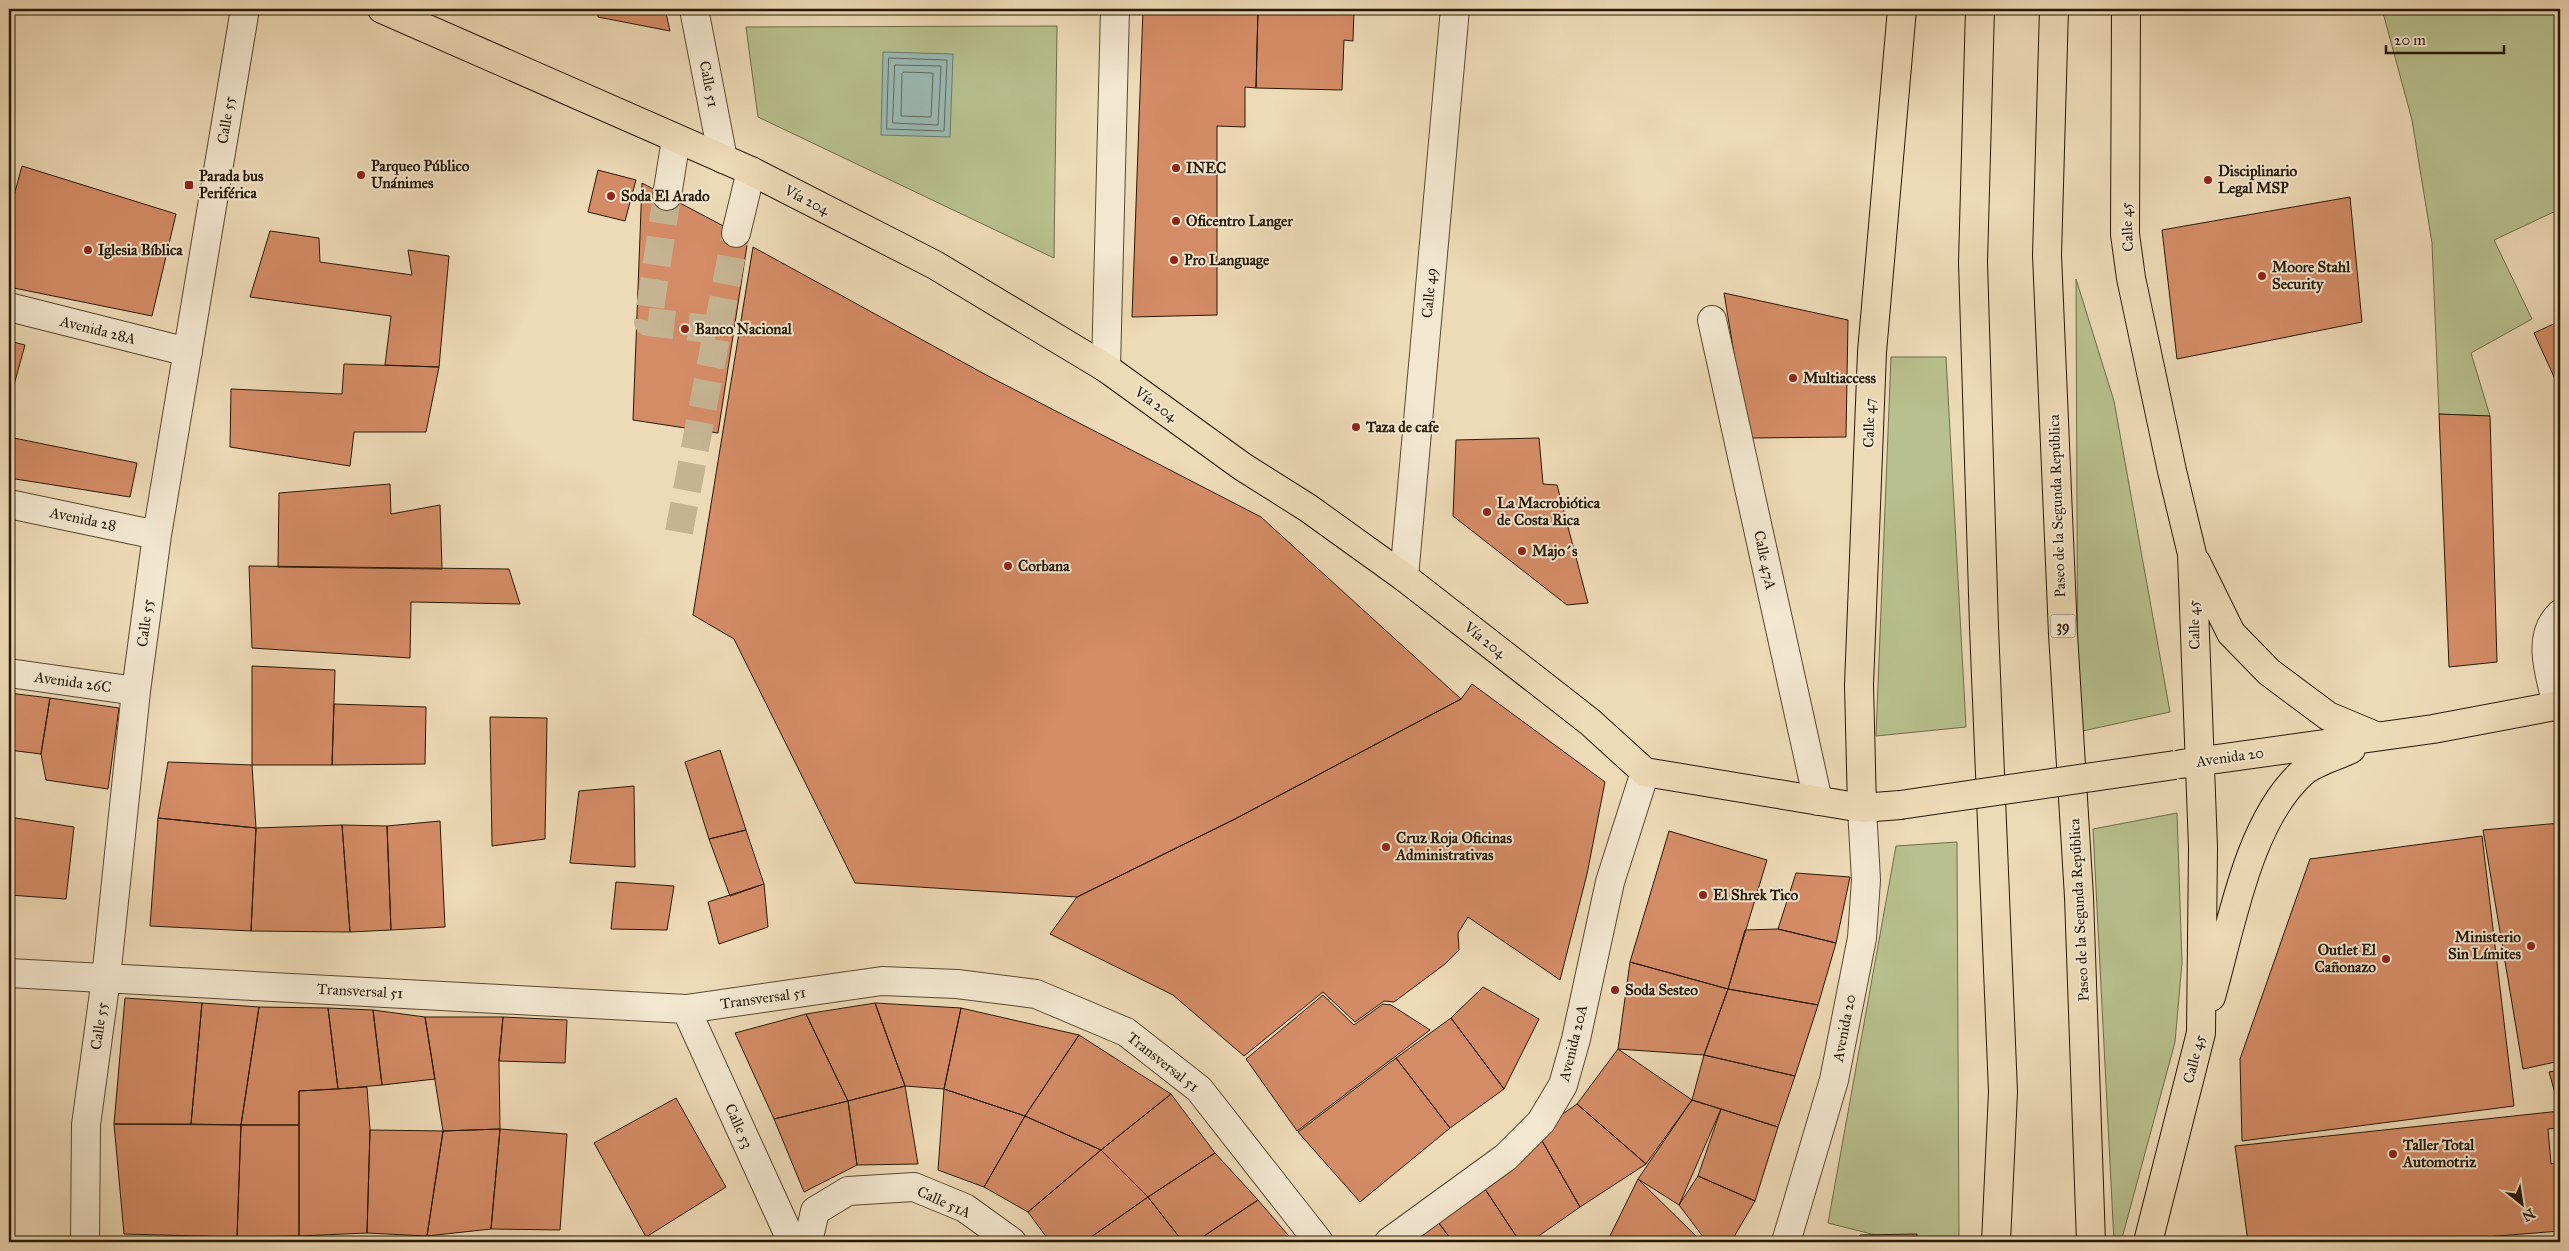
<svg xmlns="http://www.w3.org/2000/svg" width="2569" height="1251" font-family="'IM FELL Great Primer',serif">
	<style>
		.green { fill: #b7c08e; stroke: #6f6c49 }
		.water { fill: #9abab4; stroke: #6c796e }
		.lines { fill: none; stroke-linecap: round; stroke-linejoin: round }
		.shore { stroke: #60695c; stroke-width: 1 }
		.building { fill: #d48c66; stroke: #271804 }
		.minor-tunnel { stroke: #c5b392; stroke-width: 28; stroke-dasharray: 28 14; stroke-linecap: butt }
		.minor-casing { stroke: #584830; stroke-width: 30 }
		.major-casing { stroke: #271804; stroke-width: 30 }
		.highway-casing { stroke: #271804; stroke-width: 30 }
		.minor { stroke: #f3e7d0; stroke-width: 28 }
		.major { stroke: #eddab6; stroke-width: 28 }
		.highway { stroke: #eddab6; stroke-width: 28 }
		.major-bridge-casing { stroke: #271804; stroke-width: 30; stroke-linecap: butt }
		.major-bridge { stroke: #eddab6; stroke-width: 28 }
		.poi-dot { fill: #8f2418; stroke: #f3e7d0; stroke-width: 2 }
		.labels { text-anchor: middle; stroke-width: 4; stroke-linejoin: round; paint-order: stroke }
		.shield { fill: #f3e7d0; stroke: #645641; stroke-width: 1 }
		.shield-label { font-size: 14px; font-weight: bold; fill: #271804 }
		.street-label { font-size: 15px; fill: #271804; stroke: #f3e7d0 }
		.poi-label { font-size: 15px; font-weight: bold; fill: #271804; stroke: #f3e7d0; text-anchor: start }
	</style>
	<rect width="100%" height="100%" fill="#eddab6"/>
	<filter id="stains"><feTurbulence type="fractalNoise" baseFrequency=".004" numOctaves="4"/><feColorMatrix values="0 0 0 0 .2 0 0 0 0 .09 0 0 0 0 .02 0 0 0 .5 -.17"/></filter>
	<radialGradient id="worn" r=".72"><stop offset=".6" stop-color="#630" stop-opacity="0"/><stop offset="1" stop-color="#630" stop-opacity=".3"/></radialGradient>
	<path class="green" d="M2382,9h178v200l-66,31 38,79 -61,34 19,63 -51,-2 -7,-171 -20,-123z
		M1057,26l-3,232 -296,-141 -12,-90z
		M2076,279l38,122 56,311 -92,20z
		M1891,357h55l20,370 -90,9z
		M2177,813l5,150 -7,79 -54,200h-7l-21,-413z
		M1957,842l2,400h-56l-75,-19 68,-377z"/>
	<path class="water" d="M883,52l70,2 -3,83 -69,-2z"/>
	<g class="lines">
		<path class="shore" d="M889,58l58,2 -3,71 -57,-2z
			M895,65l46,1 -3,59 -45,-2z
			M904,72l29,1 -2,44 -30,-1 1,-42z"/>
	</g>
	<path class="building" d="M598,9h67l5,22 -72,-14z
		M1143,9h115l-2,79 -11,-1v40l-28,-1v189l-85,2z
		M1258,9h96l-1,32 -9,-1 -2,50 -86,-2z
		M22,166l154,48 -24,102 -143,-29v-73z
		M598,170l38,10 -11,41 -37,-9z
		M642,183l106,56 -30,194 -85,-13z
		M2350,197l12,125 -185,37 -15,-129z
		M270,231l49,7 1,24 92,13 -4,-25 41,6 -10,111 -54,-2 6,-49 -141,-19z
		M753,247l237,130 271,140 200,182 -226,120 -158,78 -222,-14 -121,-244 -41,-24z
		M1724,293l124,27 -2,117 -98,1z
		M2560,321v69l-26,-57z
		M9,341l16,4 -16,58z
		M344,364l95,3 -13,65h-72l-4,34 -120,-19 1,-58 111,5z
		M2439,414l51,2 7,246 -48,5z
		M9,437l128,26 -7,34 -121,-19z
		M1539,438l4,46 14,1 31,118 -21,2 -114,-89 3,-76z
		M390,484l1,30 49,-9 2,64 -164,-2 1,-74z
		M249,566l260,3 11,35 -109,-2 -1,56 -158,-10z
		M252,666l83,4 -3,95h-80z
		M1472,684l133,98 -18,92 -27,106 -92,-63 -10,16 1,17 -14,14 -51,38 -10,-1 -29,21 -32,-30 -79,64 -71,-61 -123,-61 27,-37 158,-78 226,-120z
		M9,693l41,5 -9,56 -32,-4z
		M50,698l69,10 -11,81 -62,-9 -5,-26z
		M334,704l92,3 -1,57 -93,1z
		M490,717l57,1 -2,121 -53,7z
		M720,750l26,80 -37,9 -24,-77z
		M168,762l84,3 4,63 -98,-10z
		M634,786l1,81 -65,-4 9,-72z
		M9,817l65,10 -8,72 -57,-4z
		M158,818l98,10 -5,103 -101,-5z
		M440,821l5,106 -54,3 -4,-104z
		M2560,823v238l-37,8 -40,-239z
		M342,825l8,107 -99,-1 5,-103z
		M342,825l45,1 4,104 -41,2z
		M746,830l18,54 -34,12 -21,-57z
		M1669,831l98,29 -39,129 -98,-27z
		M2482,836l32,270 -272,35 -2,-82 70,-200z
		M1796,873l54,4 -14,66 -58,-14z
		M616,882l58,4 -7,44 -56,-1z
		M764,884l4,43 -49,17 -11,-42z
		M1778,929l58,14 -18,62 -90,-16 17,-59z
		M1630,962l98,27 -24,66 -86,-6z
		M1483,987l56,32 -35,70 -53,-71z
		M1728,989l90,16 -23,71 -91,-21z
		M1323,995l31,30 29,-21 8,1 39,25 -133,101 -51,-72z
		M125,998l77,5 -11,121h-77z
		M202,1003l57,4 -18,118 -50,-1z
		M875,1003l86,5 -17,81 -39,-3z
		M875,1003l30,83 -57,15 -42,-87z
		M259,1007l69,1 10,81 -39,2v34h-58z
		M328,1008l45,2 9,75 -44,4z
		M961,1008l118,27 -54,81 -81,-27z
		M373,1010l52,7 10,62 -53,6z
		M806,1014l42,87 -74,18 -39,-86z
		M425,1017h78l-4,44 1,68 -57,2z
		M503,1017l64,3 -2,43 -66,-2z
		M1451,1018l53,71 -54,39 -54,-70z
		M1079,1035l92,59 -70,56 -76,-34z
		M1618,1049l74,51 -46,64 -69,-60z
		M1704,1055l91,21 -17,51 -86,-27z
		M1396,1058l54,70 -90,74 -62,-70z
		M2560,1070v58l-12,1 3,35 9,-2v69l-137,11h-175l-13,-96 325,-35 -11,-39z
		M905,1086l13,78 -61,1 -9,-64z
		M367,1087l3,43 -3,103 -68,3v-145z
		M944,1089l81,27 -41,71 -46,-17z
		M1171,1094l44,59 -67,44 -47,-47z
		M676,1098l50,89 -80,50 -52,-94z
		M1692,1100l29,9 -42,96 -41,-26z
		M848,1101l9,64 -53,27 -30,-73z
		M1577,1104l69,60 -66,43 -43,-75z
		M1721,1109l57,18 -23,74 -57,-25z
		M1025,1116l76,34 -73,62 -44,-25z
		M114,1124l127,1 -4,112 -113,-3z
		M241,1125h58v111l-62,1z
		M500,1129l67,5 -7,96 -69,-1z
		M500,1129l-9,100 -64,7 16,-105z
		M370,1130l73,1 -16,105 -60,-3z
		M1537,1132l43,75 -50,35h-10l-37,-56z
		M1101,1150l47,47 -64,45h-34l-22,-30z
		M1215,1153l43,47 -63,42h-12l-35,-45z
		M1698,1176l57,25 -24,41h-24l-28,-37z
		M1638,1179l64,63h-95z
		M1483,1186l37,56h-67l-15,-20z
		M1148,1197l35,45h-99z
		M1258,1200l36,42h-99z
		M1438,1222l15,20h-37z
		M1917,1234v8h-62l5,-7z"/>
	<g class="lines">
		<path class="minor-tunnel" d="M667,196l-19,126 70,8
			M679,532l57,-299"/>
		<defs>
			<path id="minor" d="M694,9l29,150
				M667,196l9,-57
				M736,233l15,-62
				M9,307l179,45
				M1712,320l106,481
				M1106,368l9,-359
				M9,504l148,31
				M1404,577l51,-568
				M9,673l127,18
				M2557,706c-6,-30 -22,-68 3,-92
				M9,973l677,36 196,-28 75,3 79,10 90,38 73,57 120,153
				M686,1009l106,233
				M85,1242l1,-117 20,-147 30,-287 21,-156 88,-526
				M808,1242l7,-31 33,-20 66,-4 51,21 47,34
				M1389,1242l117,-85 35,-35 22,-37 13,-46 34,-157 35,-110
				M1786,1242l48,-162 28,-142 4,-58 -4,-72"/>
			<path id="major" d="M382,9l369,162 184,94 171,103 137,99 65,41 96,69 186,145 55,50 217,36 38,-3
				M2126,9l-1,225 6,44 41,193 20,83 11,293 -2,186 -53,209
				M2196,562l35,71 38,39 59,44 48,20
				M2181,764l252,-35 127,-24
				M1862,808l-3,-123 13,-333 30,-343
				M2211,997c20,-70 37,-176 92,-225 12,-10 34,-16 48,-23"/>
			<path id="highway" d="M1980,9l-7,253 11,365 19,465 -7,150
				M2054,9l-7,246 16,379 16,263 12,345"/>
		</defs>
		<use href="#minor" class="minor-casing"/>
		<use href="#major" class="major-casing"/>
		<use href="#highway" class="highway-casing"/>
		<use href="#minor" class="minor"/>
		<use href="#major" class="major"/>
		<use href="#highway" class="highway"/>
		<defs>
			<path id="major-bridge" d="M1900,805l275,-40"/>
		</defs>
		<use href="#major-bridge" class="major-bridge-casing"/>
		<use href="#major-bridge" class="major-bridge"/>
	</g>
	<g class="poi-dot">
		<circle cx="1176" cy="168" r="5"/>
		<circle cx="361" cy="175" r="5"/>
		<circle cx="2208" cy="180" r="5"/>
		<rect x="184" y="180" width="10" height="10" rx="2.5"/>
		<circle cx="611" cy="196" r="5"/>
		<circle cx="1176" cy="221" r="5"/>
		<circle cx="88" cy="250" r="5"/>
		<circle cx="1174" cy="260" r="5"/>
		<circle cx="2262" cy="276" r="5"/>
		<circle cx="685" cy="329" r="5"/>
		<circle cx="1793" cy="378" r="5"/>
		<circle cx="1356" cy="427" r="5"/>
		<circle cx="1487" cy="512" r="5"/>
		<circle cx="1522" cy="551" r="5"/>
		<circle cx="1008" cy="566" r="5"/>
		<circle cx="1386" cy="847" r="5"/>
		<circle cx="1703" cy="895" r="5"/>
		<circle cx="2531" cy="946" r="5"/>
		<circle cx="2386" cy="959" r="5"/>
		<circle cx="1615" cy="990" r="5"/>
		<circle cx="2393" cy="1154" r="5"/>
	</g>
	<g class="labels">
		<rect class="shield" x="2050.5" y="614.5" width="25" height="23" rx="4"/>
		<g class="shield-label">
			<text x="2063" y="631">39</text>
		</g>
		<g class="street-label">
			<text transform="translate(709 84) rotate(79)" y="5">Calle 51</text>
			<text transform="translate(226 120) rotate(-81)" y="5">Calle 55</text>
			<text transform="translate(807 200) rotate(27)" y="5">Vía 204</text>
			<text transform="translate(2127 227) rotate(-93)" y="5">Calle 45</text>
			<text transform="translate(1429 293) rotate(-85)" y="5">Calle 49</text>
			<text transform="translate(98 330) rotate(14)" y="5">Avenida 28A</text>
			<text transform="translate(1156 404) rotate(36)" y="5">Vía 204</text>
			<text transform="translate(1869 423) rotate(-88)" y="5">Calle 47</text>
			<text transform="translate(2057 506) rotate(-92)" y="5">Paseo de la Segunda República</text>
			<text transform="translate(83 519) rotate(12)" y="5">Avenida 28</text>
			<text transform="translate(1765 560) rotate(78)" y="5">Calle 47A</text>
			<text transform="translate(145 623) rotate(-83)" y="5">Calle 55</text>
			<text transform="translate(2194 625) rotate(-92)" y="5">Calle 45</text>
			<text transform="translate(1485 640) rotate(38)" y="5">Vía 204</text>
			<text transform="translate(73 682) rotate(8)" y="5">Avenida 26C</text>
			<text transform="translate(2230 757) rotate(-8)" y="5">Avenida 20</text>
			<text transform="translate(2079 910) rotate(-93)" y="5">Paseo de la Segunda República</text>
			<text transform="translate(360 991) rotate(3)" y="5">Transversal 51</text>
			<text transform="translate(763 998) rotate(-8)" y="5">Transversal 51</text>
			<text transform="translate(99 1026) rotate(-82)" y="5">Calle 55</text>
			<text transform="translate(1844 1028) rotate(-79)" y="5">Avenida 20</text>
			<text transform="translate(1573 1043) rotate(-76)" y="5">Avenida 20A</text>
			<text transform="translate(2194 1059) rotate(-76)" y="5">Calle 45</text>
			<text transform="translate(1163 1062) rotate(38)" y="5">Transversal 51</text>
			<text transform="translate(739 1126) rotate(66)" y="5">Calle 53</text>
			<text transform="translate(944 1202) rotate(24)" y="5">Calle 51A</text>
		</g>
		<g class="poi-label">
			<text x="371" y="171">Parqueo Público<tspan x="371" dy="17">Unánimes</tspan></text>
			<text x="1186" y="173">INEC</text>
			<text x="2218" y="176">Disciplinario<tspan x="2218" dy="17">Legal MSP</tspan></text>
			<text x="199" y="181">Parada bus<tspan x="199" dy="17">Periférica</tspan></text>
			<text x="621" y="201">Soda El Arado</text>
			<text x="1186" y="226">Oficentro Langer</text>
			<text x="98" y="255">Iglesia Bíblica</text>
			<text x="1184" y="265">Pro Language</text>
			<text x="2272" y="272">Moore Stahl<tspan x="2272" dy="17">Security</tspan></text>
			<text x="695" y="334">Banco Nacional</text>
			<text x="1803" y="383">Multiaccess</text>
			<text x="1366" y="432">Taza de cafe</text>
			<text x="1497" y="508">La Macrobiótica<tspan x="1497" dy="17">de Costa Rica</tspan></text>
			<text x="1532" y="556">Majo´s</text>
			<text x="1018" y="571">Corbana</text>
			<text x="1396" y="843">Cruz Roja Oficinas<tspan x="1396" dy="17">Administrativas</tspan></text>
			<text x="1713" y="900">El Shrek Tico</text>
			<text x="2521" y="942" text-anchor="end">Ministerio<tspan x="2521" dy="17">Sin Límites</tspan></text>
			<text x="2376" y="955" text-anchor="end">Outlet El<tspan x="2376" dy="17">Cañonazo</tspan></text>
			<text x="1625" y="995">Soda Sesteo</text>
			<text x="2403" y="1150">Taller Total<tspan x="2403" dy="17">Automotriz</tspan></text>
		</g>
	</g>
	<rect width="2569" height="1251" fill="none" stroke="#eddab6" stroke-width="30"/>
	<rect x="10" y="10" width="2549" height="1231" fill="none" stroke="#271804" stroke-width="2.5"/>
	<rect x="15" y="15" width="2539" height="1221" fill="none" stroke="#271804"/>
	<g transform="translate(2522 1204) rotate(150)" stroke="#f3e7d0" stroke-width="4" paint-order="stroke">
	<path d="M0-4L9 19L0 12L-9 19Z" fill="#271804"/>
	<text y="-8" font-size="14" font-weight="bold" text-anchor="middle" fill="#271804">N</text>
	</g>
	<path d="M2386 45v8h118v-8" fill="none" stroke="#271804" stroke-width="2.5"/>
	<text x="2394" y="45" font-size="15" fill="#271804" stroke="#f3e7d0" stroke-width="4" paint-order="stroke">20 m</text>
	<rect width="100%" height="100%" filter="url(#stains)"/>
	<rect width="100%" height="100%" fill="url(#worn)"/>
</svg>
